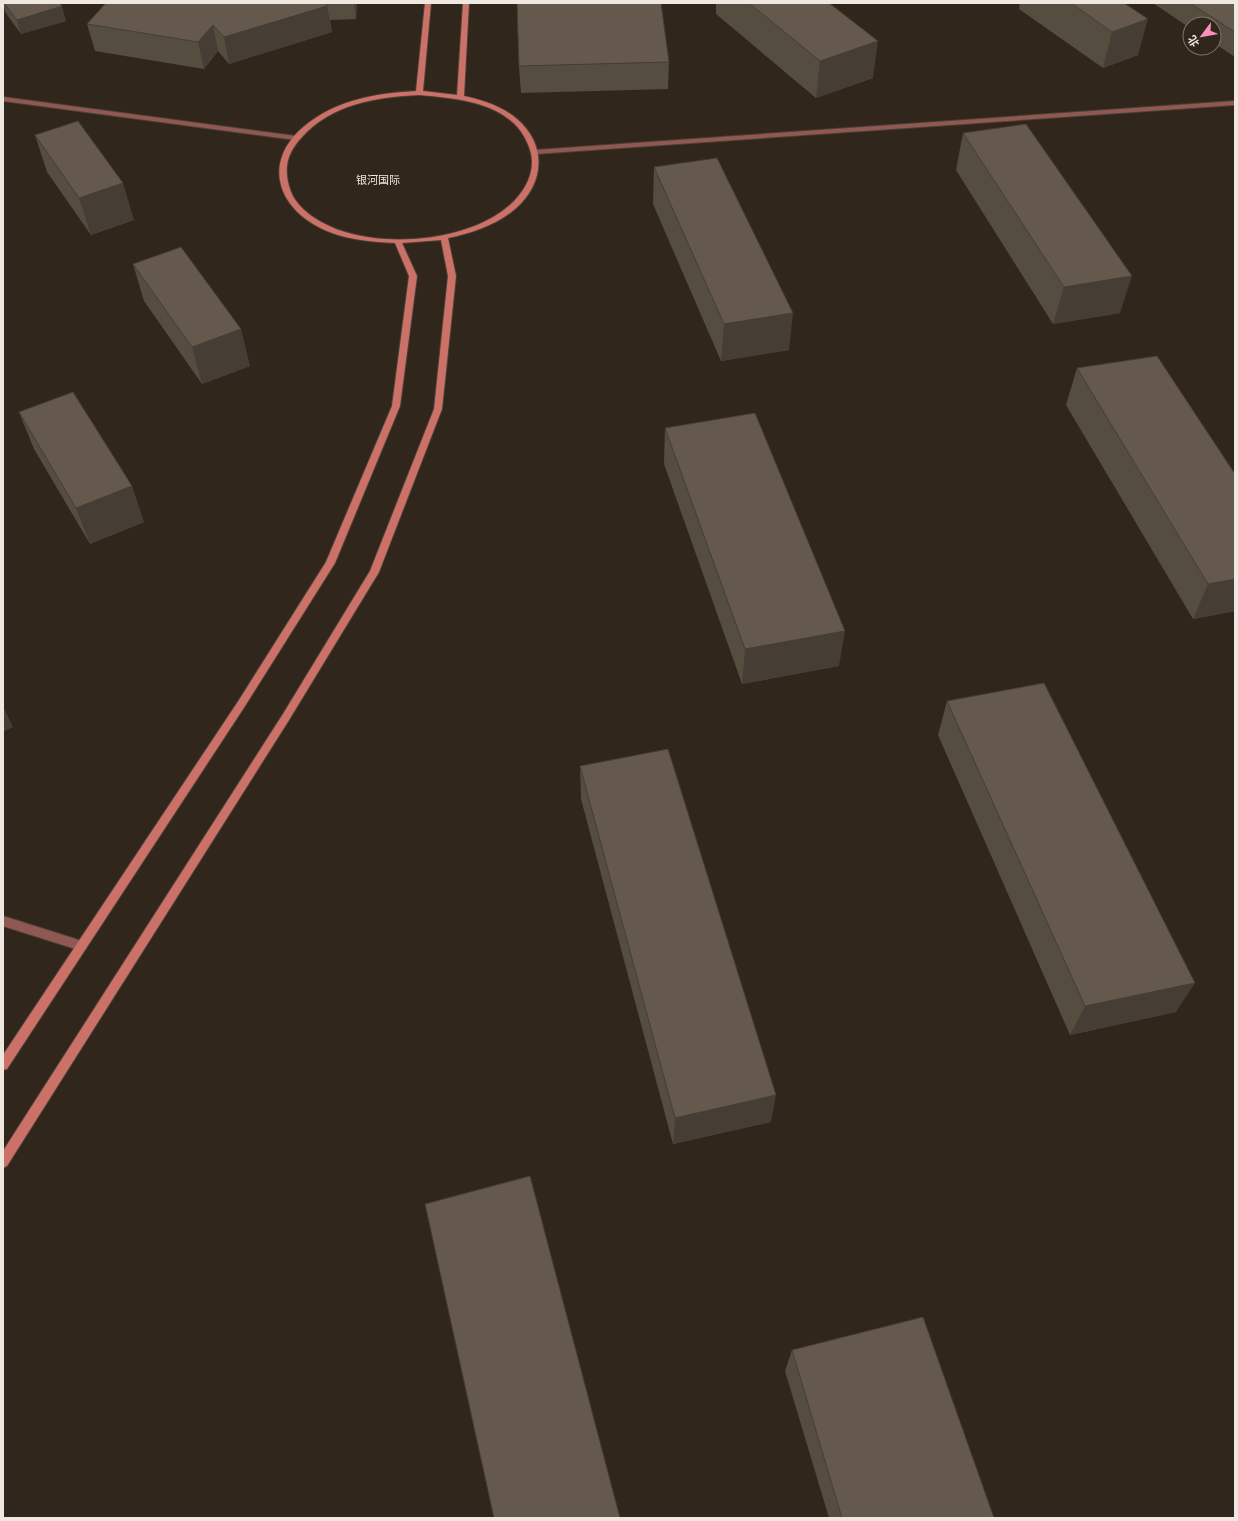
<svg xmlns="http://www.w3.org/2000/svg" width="1238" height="1521" font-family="Figtree,'Noto Sans SC',sans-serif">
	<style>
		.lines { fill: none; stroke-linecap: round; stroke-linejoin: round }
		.lane-casing { stroke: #4c4137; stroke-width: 2 }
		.street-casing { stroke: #4c4137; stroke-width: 2 }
		.secondary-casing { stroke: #4c4137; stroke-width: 2 }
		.lane { fill: #905852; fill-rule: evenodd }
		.street { fill: #905852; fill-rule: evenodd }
		.secondary { fill: #cb7168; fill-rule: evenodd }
		.wall { fill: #564d41 }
		.shaded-wall { fill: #463e35 }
		.building { fill: #64594c; stroke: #463e35 }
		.labels { text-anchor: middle; stroke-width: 3; stroke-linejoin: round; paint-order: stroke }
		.far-neighbourhood-label { font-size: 11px; fill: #efe8e0; stroke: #31261b }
	</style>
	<rect width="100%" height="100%" fill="#31261b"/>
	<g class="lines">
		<defs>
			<path id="lane" d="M3,916l79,25 4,2 1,3 -1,3 -4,2 -79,-25z"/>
			<path id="street" d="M3,97l293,39 4,2 -4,2 -293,-39z
				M1235,101v4l-700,49 -4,-2 4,-2z"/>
			<path id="secondary" d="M425,3h6l-8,88 34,4 6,-92h6l-5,93c18,4 38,10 53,23 30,26 28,64 -2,90 -19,16 -43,24 -67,29l8,38 -14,133 -63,163 -90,148 -282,446 -4,2v-17l280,-437 87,-143 64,-162 14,-133 -7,-36 -39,3 15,33 -17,130 -65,157 -90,143 -238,363 -4,1v-15l236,-355 87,-138 66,-156 17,-130 -14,-33c-22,-1 -43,-3 -63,-10 -61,-23 -73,-80 -15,-116 29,-19 65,-24 99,-26zM419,95c36,3 87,7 106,43 4,8 7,15 7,24 0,17 -10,32 -22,43 -40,35 -116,42 -165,27 -20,-6 -46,-20 -54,-40 -8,-22 -5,-38 11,-55 30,-33 74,-40 117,-42z"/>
		</defs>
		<use href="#lane" class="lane-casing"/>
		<use href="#street" class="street-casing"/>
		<use href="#secondary" class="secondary-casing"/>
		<use href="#lane" class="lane"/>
		<use href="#street" class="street"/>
		<use href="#secondary" class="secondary"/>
	</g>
	<path class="wall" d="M3,3h56l7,18 -45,13 -16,-22z
		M106,3h251l-1,16 -26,1 2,12 -103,32 -11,-13 -14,18 -109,-18 -8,-27z
		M716,3h113l44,75 -57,20 -100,-84z
		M1020,3h104l14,52 -35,13 -84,-59z
		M1153,3h82v54l-21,-14v-19h-24v4z
		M669,62l-1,27 -147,4 -2,-27z
		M963,133l157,180 -67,11 -97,-154z
		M35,135l99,85 -43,15 -44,-63z
		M654,167l135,183 -68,11 -68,-157z
		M133,264l117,102 -48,18 -58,-83z
		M1077,368l158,106v137l-42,8 -127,-214z
		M19,412l125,110 -54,22 -56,-95z
		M665,428l174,238 -97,18 -78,-220z
		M947,701l229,311 -106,23 -132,-300z
		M580,766l191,356 -98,22 -92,-345z
		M792,1350l202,168h-165l-44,-147z"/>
	<path class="shaded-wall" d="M354,3h3l-1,16z
		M62,6l4,15 -45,13 -4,-14z
		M327,6l5,26 -103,32 -5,-27z
		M1148,19l-10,36 -35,13 9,-36z
		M213,25l5,26 -14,18 -6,-27z
		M878,41l-5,37 -57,20 4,-37z
		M123,183l11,37 -43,15 -12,-37z
		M1132,276l-12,37 -67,11 11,-37z
		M793,313l-4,37 -68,11 3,-37z
		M241,329l9,37 -48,18 -10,-37z
		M132,486l12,36 -54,22 -14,-36z
		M1235,579v32l-42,8 15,-35z
		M845,631l-6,35 -97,18 3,-35z
		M3,706l10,21 -10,5z
		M1195,983l-19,29 -106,23 15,-29z
		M776,1095l-5,27 -98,22 2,-26z"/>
	<path class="building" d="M4,3h55l3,3 -45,14z
		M106,3h219l2,3 -103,31 -11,-12 -15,17 -111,-18z
		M517,3h144l8,59 -150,4z
		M749,3h80l49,38 -58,20z
		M1071,3h53l24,16 -36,13z
		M1190,3h45v29z
		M78,121l45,62 -44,15 -44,-63z
		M1026,124l106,152 -68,11 -101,-154z
		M717,158l76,155 -69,11 -70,-157z
		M181,247l60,82 -49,18 -59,-83z
		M1157,356l78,118v105l-27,5 -131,-216z
		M73,392l59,94 -56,22 -57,-96z
		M755,413l90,218 -100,18 -80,-221z
		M1044,683l151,300 -110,23 -138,-305z
		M668,749l108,346 -101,23 -95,-352z
		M530,1176l90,342h-126l-69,-314z
		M923,1317l71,201h-152l-50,-168z"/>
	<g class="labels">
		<g class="far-neighbourhood-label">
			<text x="378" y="184">银河国际</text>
		</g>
	</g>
	<rect width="1238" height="1521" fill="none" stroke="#efe8e0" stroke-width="8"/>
	<g transform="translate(1202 36) rotate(238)"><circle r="19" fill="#31261b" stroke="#7d746a"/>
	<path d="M0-3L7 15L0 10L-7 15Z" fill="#fe8ebd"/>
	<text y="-6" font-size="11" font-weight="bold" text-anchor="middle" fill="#efe8e0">北</text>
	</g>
</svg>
